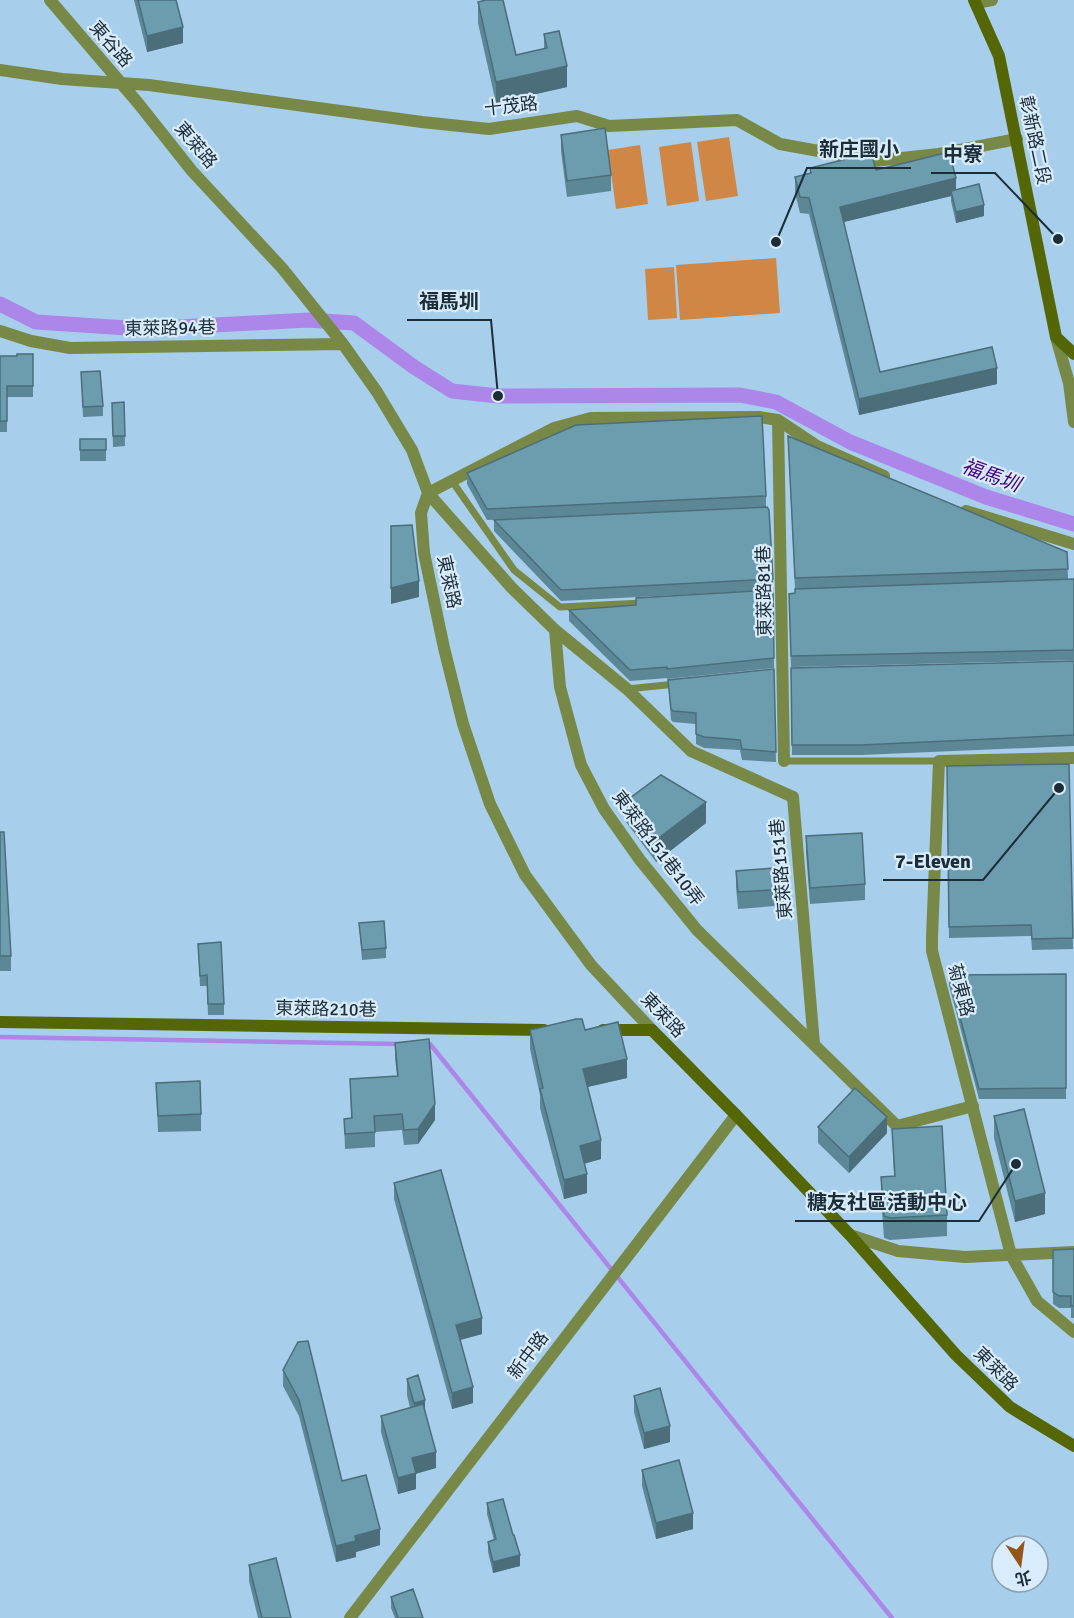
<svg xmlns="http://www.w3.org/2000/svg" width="1074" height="1618" font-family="Signika,'Noto Sans TC',sans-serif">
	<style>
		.green { fill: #d08745 }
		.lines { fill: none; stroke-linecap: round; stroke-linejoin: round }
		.stream { stroke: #ac86e9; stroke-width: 4.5 }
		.canal { stroke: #ac86e9; stroke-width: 15 }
		.lane { stroke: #788846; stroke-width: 7 }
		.street { stroke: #788846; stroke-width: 12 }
		.secondary { stroke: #556607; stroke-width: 12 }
		.wall { fill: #5c8796 }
		.shaded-wall { fill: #4b6e7a }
		.building { fill: #6b9dae; stroke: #4b6e7a; stroke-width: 1.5 }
		.labels { text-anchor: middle; stroke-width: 4.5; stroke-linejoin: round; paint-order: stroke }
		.street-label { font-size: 18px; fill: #1d2d38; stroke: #d8ecfb }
		.water-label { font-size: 20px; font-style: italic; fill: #480280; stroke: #d8ecfb }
		.leader { fill: none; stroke: #1d2d38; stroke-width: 2 }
		.callout-dot { fill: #1d2d38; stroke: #d8ecfb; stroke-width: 2 }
		.callout-label { font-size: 20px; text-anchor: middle; font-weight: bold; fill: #1d2d38; stroke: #d8ecfb; stroke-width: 4.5; stroke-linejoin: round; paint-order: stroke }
	</style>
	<rect width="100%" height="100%" fill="#a7ceeb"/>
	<path class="green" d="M729,137l9,59 -32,5 -9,-59z
		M691,142l8,59 -32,5 -8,-59z
		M640,145l8,59 -32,5 -8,-59z
		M776,258l4,55 -100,7 -4,-55z
		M674,267l3,51 -29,2 -3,-51z"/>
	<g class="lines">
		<path class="stream" d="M0,1037l399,7
			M426,1044h4l462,574"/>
		<path class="canal" d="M0,304l36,18 106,7 166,-9 46,3 60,44 38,24 46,5 242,-1 36,7 74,40 136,55 88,27"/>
		<path class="lane" d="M452,481l62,89 46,37 83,-4
			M627,689l49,-5
			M784,761h155"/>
		<path class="street" d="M50,0l88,103 54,68 90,97 61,76 34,48 35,58 16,43 -7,20 3,40 20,95 19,76 27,80 35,71 66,90 61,65
			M976,3l16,-3
			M0,70l62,9 87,6 273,37 67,7 88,-13 32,10 128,-6 43,24 94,17 65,-7 78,-15
			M0,331l31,10 39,7 273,-4
			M1056,337l13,46 5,39
			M778,420l6,341
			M428,493l83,94 44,43 72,59 64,62 102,46 21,247
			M428,493l126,-65 37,-10 168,-1 19,3 39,26 67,30
			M966,511l108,33
			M555,630l5,57 21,78 23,44 36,51 57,70 200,196 76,-20
			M1074,758l-135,3 -7,177v13l79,304 26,46 37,31
			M850,1235l48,16 67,6 109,-5
			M350,1618l386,-503"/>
		<path class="secondary" d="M974,0l25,56 57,281 18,17
			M0,1022l544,8
			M603,1030h49l84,85 114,120 106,120 54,52 64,39"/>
	</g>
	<path class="wall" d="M134,0h42l7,43 -36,9z
		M478,2l38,53 28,-6v-15l23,53 -71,16 -18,-80z
		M561,135l50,40v16l-44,6 -6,-46z
		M810,168l66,2 80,19 28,27 -28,7 -5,-22v-5l-108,26 37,150 117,12 -138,31 -50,-201 -9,-1 -5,-20v-16l15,-4z
		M33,354v43h-26v35h-7v-76h17z
		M81,372l22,34v10l-20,1z
		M124,402l1,44 -12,1 -1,-44z
		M788,436l279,116 1,27h6v81l-283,7 -2,-73 128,-9 -122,4z
		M80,439h26v22h-26z
		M467,473l299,23v11l-279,13 -20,-36z
		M494,520l279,59v11l-212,11 -67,-70z
		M773,590l1,78 -107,11v-1l-37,3 -61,-60v-11l67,-5v-7z
		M1074,661v85l-213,9h-69l-1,-87z
		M774,669l2,93 -34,-2 -2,-10 -36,-2 -8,-4v-20l-23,-2 -2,-2 -3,-40z
		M1069,764l4,185 -41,1 -1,-14 -82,2 -2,-172z
		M626,801l80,22 -50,39 -30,-40z
		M0,832l11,124v15h-11z
		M806,836l59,48v16l-55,4 -4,-52z
		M736,871l51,18v16l-49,4 -2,-22z
		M359,923l27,25v10l-24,2z
		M198,944l26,60v11h-16l-1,-29h-7z
		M1066,974v125h-87l-30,-114v-10z
		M530,1030h55l42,48 -40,9 14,72 -17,4 3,30 -23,6 -24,-91v-13l-10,-46z
		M395,1043l40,77 -17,24 -14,1 -2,-15 -27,2v15l-30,2 -1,-30 7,-1 -1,-39 47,-3 -2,-18z
		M156,1083l45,31v17l-43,1z
		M994,1116l51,98 -30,8 -21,-84z
		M818,1127l69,6 -38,40 -31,-30z
		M892,1129l55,86v21l-57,4 -6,-2 -3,-40v-21l13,-1z
		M394,1183l88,151 -22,6 13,63 -21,6 -58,-210z
		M1074,1249v69h-3v-10h-12l-6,-4v-54z
		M283,1370l59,111 38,64 -24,7v5l-20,5 -37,-146 -16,-30z
		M407,1379l18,33 11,56 -20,5v16l-18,5 -17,-62v-16l29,-8 -3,-13z
		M634,1396l36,46 -26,7 -10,-37z
		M642,1470l51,59 -37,10 -14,-53z
		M487,1503l26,32 7,31 -27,7 -5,-21v-10l6,-2 -7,-26z
		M249,1565l42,53h-33l-9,-37z
		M391,1597l32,21h-28l-4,-10z"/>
	<path class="shaded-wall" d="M183,27v16l-36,9v-16z
		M567,66v21l-71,16v-21z
		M956,178v16l-5,-3v5l-111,27v-16z
		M984,205v11l-28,7v-11z
		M997,368v16l-138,31v-16z
		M419,581v16l-28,7v-16z
		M706,802v21l-50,39v-22z
		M627,1059v19l-44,10v-19z
		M435,1104v16l-17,24v-15z
		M887,1117v16l-38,40v-16z
		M601,1140v19l-21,6v-19z
		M587,1174v19l-23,6v-19z
		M1045,1193v21l-30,8v-21z
		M482,1318v16l-26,7v-16z
		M473,1387v16l-21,6v-16z
		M425,1400v16l-11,3v-16z
		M670,1426v16l-26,7v-16z
		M436,1452v16l-24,7v-17z
		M416,1473v16l-18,5v-16z
		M693,1513v16l-37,10v-16z
		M380,1529v16l-24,7v5l-20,5v-16l19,-10z
		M520,1555v11l-27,7v-11z"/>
	<path class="building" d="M138,0h38l7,27 -36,9z
		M486,0h17l13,55 31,-7 -3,-14 15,-3 8,35 -71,16 -18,-80z
		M605,128l6,47 -44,6 -6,-46z
		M949,152l7,26 -116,29 40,165 112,-25 5,21 -138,31 -50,-201 -9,-1 -5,-20 16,-4 -1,-5 61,-15 5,17z
		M979,184l5,21 -28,7 -5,-21z
		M17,354h16v32h-26v35h-7v-65h17z
		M100,371l3,35 -20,1 -2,-35z
		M124,402l1,34h-12l-1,-33z
		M762,416l4,80 -279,13 -20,-36 109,-48z
		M788,436l279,116 1,17 -273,9z
		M80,439h26v11h-26z
		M767,507l2,3 4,69 -212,11 -67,-70z
		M412,525l7,56 -28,7v-62z
		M1074,579v71l-283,6 -2,-62 6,-1v-4z
		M773,590l1,68 -107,11v-2l-37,3 -61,-60 67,-5v-7z
		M1074,661v74l-213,10h-69l-1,-77z
		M774,669l2,83 -34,-3 -2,-9 -36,-3 -8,-3v-21l-23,-2 -2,-2 -3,-29z
		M1069,764l4,174 -41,1 -1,-14 -82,2 -2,-161z
		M661,775l45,27 -50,38 -30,-39z
		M0,832h4l7,124h-11z
		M862,833l3,51 -55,4 -4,-52z
		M785,867l2,22 -49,3 -2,-21z
		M384,921l2,27 -24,2 -3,-27z
		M221,942l3,62h-16l-1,-29 -7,1 -2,-32z
		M1066,974v114l-87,1 -30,-114z
		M576,1019h6l3,11 33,-8 9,37 -44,10 18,71 -21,6 7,28 -23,6 -24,-91 3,-1 -13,-58z
		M429,1039l6,65 -17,25 -14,1 -2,-16 -28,2 1,16 -30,2 -1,-15 8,-1 -2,-39 48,-3 -3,-33z
		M200,1081l1,33 -43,2 -2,-33z
		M855,1088l32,29 -38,40 -31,-30z
		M1024,1109l21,84 -30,8 -21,-85z
		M942,1126l5,89 -57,3 -6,-2 -3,-39 14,-1 -3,-47z
		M441,1170l41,148 -26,7 17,62 -21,6 -58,-210z
		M1074,1249v57h-3v-10h-12l-6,-4v-42z
		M308,1341l34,140 24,-6 14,54 -25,7 1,5 -20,5 -37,-146 -16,-30 15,-28z
		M418,1375l7,25 -11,3 -7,-24z
		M660,1388l10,38 -26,7 -10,-37z
		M423,1404l13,48 -24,6 4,15 -18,5 -17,-62z
		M679,1460l14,53 -37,10 -14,-53z
		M503,1499l10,36h1l6,20 -27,7 -5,-20 8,-3 -9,-36z
		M276,1558l15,60h-29l-13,-53z
		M413,1589l10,29h-25l-7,-21z"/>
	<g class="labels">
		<g class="street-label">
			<text transform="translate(111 44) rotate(49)" y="6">東谷路</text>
			<text transform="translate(511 106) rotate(-6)" y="6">十茂路</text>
			<text transform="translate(1035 140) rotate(78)" y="6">彰新路二段</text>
			<text transform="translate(196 145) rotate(50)" y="6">東萊路</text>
			<text transform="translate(170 328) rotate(-1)" y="6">東萊路94巷</text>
			<text transform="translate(449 582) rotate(78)" y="6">東萊路</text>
			<text transform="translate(764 591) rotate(-91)" y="6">東萊路81巷</text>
			<text transform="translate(658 848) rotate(53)" y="6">東萊路151巷10弄</text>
			<text transform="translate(781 869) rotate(-95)" y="6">東萊路151巷</text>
			<text transform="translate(961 990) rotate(75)" y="6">菊東路</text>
			<text transform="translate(326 1009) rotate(1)" y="6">東萊路210巷</text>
			<text transform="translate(663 1015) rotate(46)" y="6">東萊路</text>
			<text transform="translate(528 1355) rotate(-53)" y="6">新中路</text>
			<text transform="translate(996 1369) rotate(45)" y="6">東萊路</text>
		</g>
		<g class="water-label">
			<text transform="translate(991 475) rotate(20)" y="7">福馬圳</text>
		</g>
	</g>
	<path class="leader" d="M776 242L807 168H911M1058 239L995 173H931M498 396L491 320H407M1059 788L983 880H883M1016 1164L979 1221H795"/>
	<g class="callout-dot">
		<circle cx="776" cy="242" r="6"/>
		<circle cx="1058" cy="239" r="6"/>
		<circle cx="498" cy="396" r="6"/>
		<circle cx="1059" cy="788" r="6"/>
		<circle cx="1016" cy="1164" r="6"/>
	</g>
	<g class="callout-label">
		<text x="859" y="156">新庄國小</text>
		<text x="963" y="161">中寮</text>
		<text x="449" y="308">福馬圳</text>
		<text x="933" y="868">7-Eleven</text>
		<text x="887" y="1209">糖友社區活動中心</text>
	</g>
	<g transform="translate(1020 1564) rotate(167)"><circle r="28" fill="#d8ecfb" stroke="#8da0ad" stroke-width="1.5"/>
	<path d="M0-4.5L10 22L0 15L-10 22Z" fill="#935719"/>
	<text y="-9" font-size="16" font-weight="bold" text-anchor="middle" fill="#1d2d38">北</text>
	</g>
</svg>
